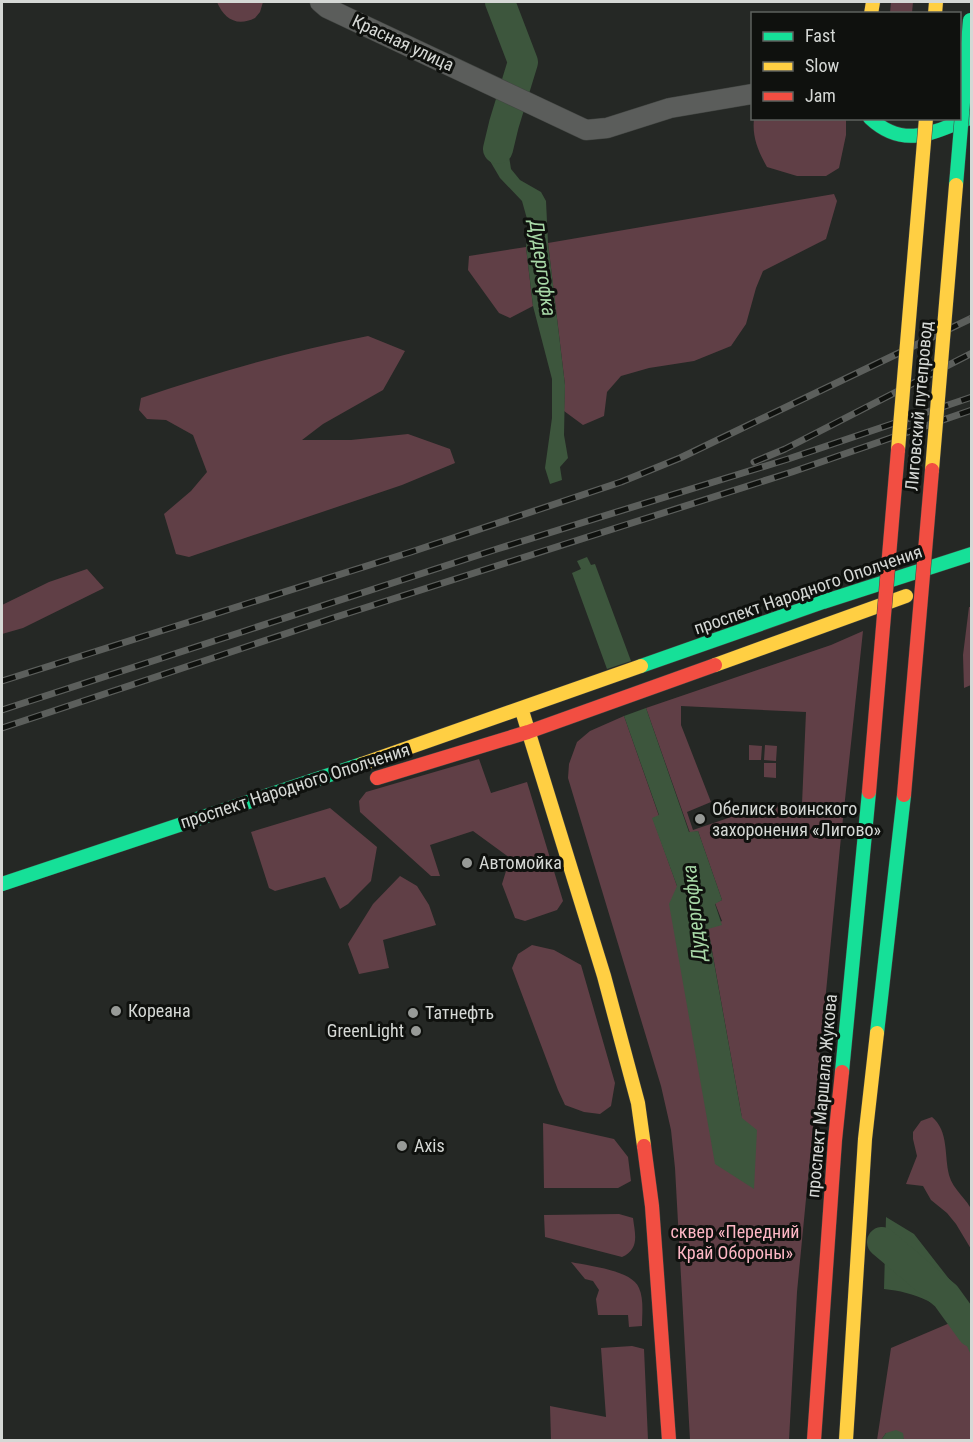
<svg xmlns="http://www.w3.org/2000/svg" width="973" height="1442" font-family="'Roboto Condensed',sans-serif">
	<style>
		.green { fill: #603f46; fill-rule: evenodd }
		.water { fill: #3d563d }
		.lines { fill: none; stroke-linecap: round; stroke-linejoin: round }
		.river { stroke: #3d563d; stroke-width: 30 }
		.street-casing { stroke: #424542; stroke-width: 21 }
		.fast-casing { stroke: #424542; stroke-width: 15 }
		.slow-casing { stroke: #424542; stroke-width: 15 }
		.jam-casing { stroke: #424542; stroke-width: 15 }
		.street { stroke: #5b5d5b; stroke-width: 20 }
		.fast { stroke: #16e098; stroke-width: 14 }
		.slow { stroke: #ffcf43; stroke-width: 14 }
		.jam { stroke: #f24e42; stroke-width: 14 }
		.rail-casing { stroke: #5c5f5c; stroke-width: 7 }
		.rail { stroke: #0f110e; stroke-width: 4.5; stroke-dasharray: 14; stroke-linecap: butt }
		.fast-bridge-casing { stroke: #424542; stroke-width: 15; stroke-linecap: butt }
		.slow-bridge-casing { stroke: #424542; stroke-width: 15; stroke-linecap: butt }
		.jam-bridge-casing { stroke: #424542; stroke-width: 15; stroke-linecap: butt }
		.fast-bridge { stroke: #16e098; stroke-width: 14 }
		.slow-bridge { stroke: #ffcf43; stroke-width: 14 }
		.jam-bridge { stroke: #f24e42; stroke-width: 14 }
		.poi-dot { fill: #979a97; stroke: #0f110e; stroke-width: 2 }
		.labels { text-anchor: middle; stroke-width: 6; stroke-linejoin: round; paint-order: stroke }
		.street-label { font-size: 18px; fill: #d5d8d5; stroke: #0f110e }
		.poi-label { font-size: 18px; fill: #d5d8d5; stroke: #0f110e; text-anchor: start }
		.park-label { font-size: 18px; fill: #feb7c5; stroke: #0f110e }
		.water-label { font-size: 20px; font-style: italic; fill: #a8d8a7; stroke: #0f110e }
	</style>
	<rect width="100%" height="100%" fill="#252825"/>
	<path class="green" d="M217,2h46l-3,10 -5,6c-18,9 -31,1 -38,-16z
		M891,2h22l-1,11h-22z
		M754,119h92v16l-7,33 -13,8h-29l-30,-9c-9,-16 -15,-30 -13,-48z
		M834,194l3,7 -11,38 -63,32 -7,17 -10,36 -15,22 -37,15 -45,7 -28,8 -14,16 -3,24 -21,9 -19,-14 1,-26 -17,-142z
		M526,247l7,59 -23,12 -11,-5 -31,-43 1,-14z
		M368,336l37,15 -22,39 -60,34 -21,16h49l57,-6 42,15 5,14 -53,22 -213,72 -13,-3 -12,-40 27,-23 16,-19 -14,-37 -27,-15 -19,-1 -8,-9 2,-12c74,-25 149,-47 227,-62z
		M87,569l17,19 -81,40 -21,6v-29l47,-23z
		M969,607h3l-1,78 -7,3 -1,-33z
		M863,631l-22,206 -44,455 -8,148h-99l-15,-272 -4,-38 -10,-44 -93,-308 1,-14 8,-22 13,-11 34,-15 35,100 -6,3 24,67 65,232 -34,-190 14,-7 -7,-18 7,-3 -24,-69 -8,2 -44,-125 185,-63zM681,706l125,6 -4,92h-33l-76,26 -6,-18 24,-10 -30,-77z
		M749,745l13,1 -1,14h-12z
		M765,745l12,1 -1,15 -12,-1z
		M479,759l12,34 36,-11 36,119 -6,9 -32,11 -10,-3 -13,-34 8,-26 -37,-27 -43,14 10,31h-9l-71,-64 -1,-11 7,-9z
		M764,763h12v15l-12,-1z
		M330,808l47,39 -6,34 -23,23 -8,5 -15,-32 -50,14 -6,-3 -18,-56z
		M400,876l17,10 12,19 7,20 -53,15 6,28 -30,6 -11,-30 25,-40z
		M532,945l22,5 27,15 34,118 -4,23 -11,8 -16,-2 -19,-7 -7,-15 -46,-122 6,-14z
		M932,1117c17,14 12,39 17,58 4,15 19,25 23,36 1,10 0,27 -1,38l-15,-25 -9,-11 -16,-13 -8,-14 -17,-2 11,-28 -4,-17v-7l8,-11z
		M543,1123l71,16 14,18 3,24 -13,7h-74z
		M619,1214l14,4c2,16 7,31 -11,39l-77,-20 -1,-22z
		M571,1262c18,4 61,8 68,26 5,11 3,26 3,38l-13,1 -1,-12h-30l-2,-16 3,-9 -6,-9 -8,-2z
		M971,1314v126h-67l-1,-2 -17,-5 -5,7h-4l14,-92z
		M632,1346l12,3 4,91h-97l-1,-34 56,11 -5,-69z"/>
	<path class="water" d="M496,105l21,10 -9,35 3,19 9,11 21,12 5,9 2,42 17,142 -1,50 4,23 -8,9 2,13 -12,4 -5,-16 7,-50v-39l-19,-73 -7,-59 3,-21 -7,-25 -22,-23 -10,-17v-20z
		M587,557l4,8 4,-1 36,97 -24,8 -35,-96 9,-4 -4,-8z
		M646,708l43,124 9,-1 24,69 -7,4 7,21 -14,4 34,189 15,12 -3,59 -39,-25 -46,-260 8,-18 -25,-68 7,-3 -35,-99z
		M886,1217l28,17 39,50 18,32v39c-4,-8 -7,-17 -12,-25 -15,-27 -45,-38 -75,-41z
		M896,1430l7,3 1,7h-23l5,-7z"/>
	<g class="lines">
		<path class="river" d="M498,149l6,-25 19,-62 -23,-60
			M882,1242l64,54 26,36"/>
		<defs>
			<path id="street" d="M320,2l7,6 259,122 21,-2 63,-20 82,-14"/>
			<path id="fast" d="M870,118c34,32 64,14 102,-1
				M641,666l182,-64 149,-48
				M2,884l360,-120
				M877,1033l27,-238
				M842,1072l27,-280"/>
			<path id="slow" d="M871,14l2,-12
				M935,14l1,-12
				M715,665l191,-69
				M523,714l81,262 34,127 6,43
				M362,764l279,-98
				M846,1440l19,-301 12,-106"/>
			<path id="jam" d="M377,778l151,-46 187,-67
				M644,1146l8,60 17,234
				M814,1440l21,-300 7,-68"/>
		</defs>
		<use href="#street" class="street-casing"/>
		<use href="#fast" class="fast-casing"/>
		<use href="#slow" class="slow-casing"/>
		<use href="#jam" class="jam-casing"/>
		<use href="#street" class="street"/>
		<use href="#fast" class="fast"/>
		<use href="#slow" class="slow"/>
		<use href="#jam" class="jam"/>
		<defs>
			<path id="rail" d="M754,462l31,-13 187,-96
				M2,681l409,-129 210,-70 59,-24 292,-140
				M2,710l495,-161 291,-90 184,-62
				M2,728l334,-111 456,-145 180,-62"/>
		</defs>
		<use href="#rail" class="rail-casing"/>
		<use href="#rail" class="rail"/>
		<defs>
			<path id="fast-bridge" d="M956,185l14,-165"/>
			<path id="slow-bridge" d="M898,450l28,-332
				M932,470l24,-285"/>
			<path id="jam-bridge" d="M869,792l29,-342
				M904,795l28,-325"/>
		</defs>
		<use href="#fast-bridge" class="fast-bridge-casing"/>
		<use href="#slow-bridge" class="slow-bridge-casing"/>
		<use href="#jam-bridge" class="jam-bridge-casing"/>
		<use href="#fast-bridge" class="fast-bridge"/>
		<use href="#slow-bridge" class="slow-bridge"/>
		<use href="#jam-bridge" class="jam-bridge"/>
	</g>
	<g class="poi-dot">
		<circle cx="700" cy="819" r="6"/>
		<circle cx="467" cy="863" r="6"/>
		<circle cx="116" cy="1011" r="6"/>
		<circle cx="413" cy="1013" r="6"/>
		<circle cx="416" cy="1031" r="6"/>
		<circle cx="402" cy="1146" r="6"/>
	</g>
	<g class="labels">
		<g class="street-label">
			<text transform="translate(403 43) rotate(25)" y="6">Красная улица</text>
			<text transform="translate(919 406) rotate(-85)" y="6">Лиговский путепровод</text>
			<text transform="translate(808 590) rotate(-19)" y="6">проспект Народного Ополчения</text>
			<text transform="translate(295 786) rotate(-18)" y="6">проспект Народного Ополчения</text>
			<text transform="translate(822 1096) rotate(-85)" y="6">проспект Маршала Жукова</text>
		</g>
		<g class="poi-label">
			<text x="712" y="815">Обелиск воинского<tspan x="712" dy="21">захоронения «Лигово»</tspan></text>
			<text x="479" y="869">Автомойка</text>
			<text x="128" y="1017">Кореана</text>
			<text x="425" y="1019">Татнефть</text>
			<text x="404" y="1037" text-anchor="end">GreenLight</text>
			<text x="414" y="1152">Axis</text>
		</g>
		<g class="park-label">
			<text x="735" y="1238">сквер «Передний<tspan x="735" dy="21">Край Обороны»</tspan></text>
		</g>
		<g class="water-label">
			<text transform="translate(543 268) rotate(82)" y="7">Дудергофка</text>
			<text transform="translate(694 913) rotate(-96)" y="7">Дудергофка</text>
		</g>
	</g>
	<rect width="973" height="1442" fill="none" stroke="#d5d8d5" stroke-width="6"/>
	<rect x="751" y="12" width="210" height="108" fill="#0f110e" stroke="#5e615e" stroke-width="1.5"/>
	<rect x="763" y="32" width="30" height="9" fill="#16e098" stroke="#5e615e" stroke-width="1.5"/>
	<text x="805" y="42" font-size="18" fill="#d5d8d5">Fast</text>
	<rect x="763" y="62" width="30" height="9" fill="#ffcf43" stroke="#5e615e" stroke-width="1.5"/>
	<text x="805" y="72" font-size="18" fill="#d5d8d5">Slow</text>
	<rect x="763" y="92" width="30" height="9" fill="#f24e42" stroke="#5e615e" stroke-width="1.5"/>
	<text x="805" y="102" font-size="18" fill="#d5d8d5">Jam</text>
</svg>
